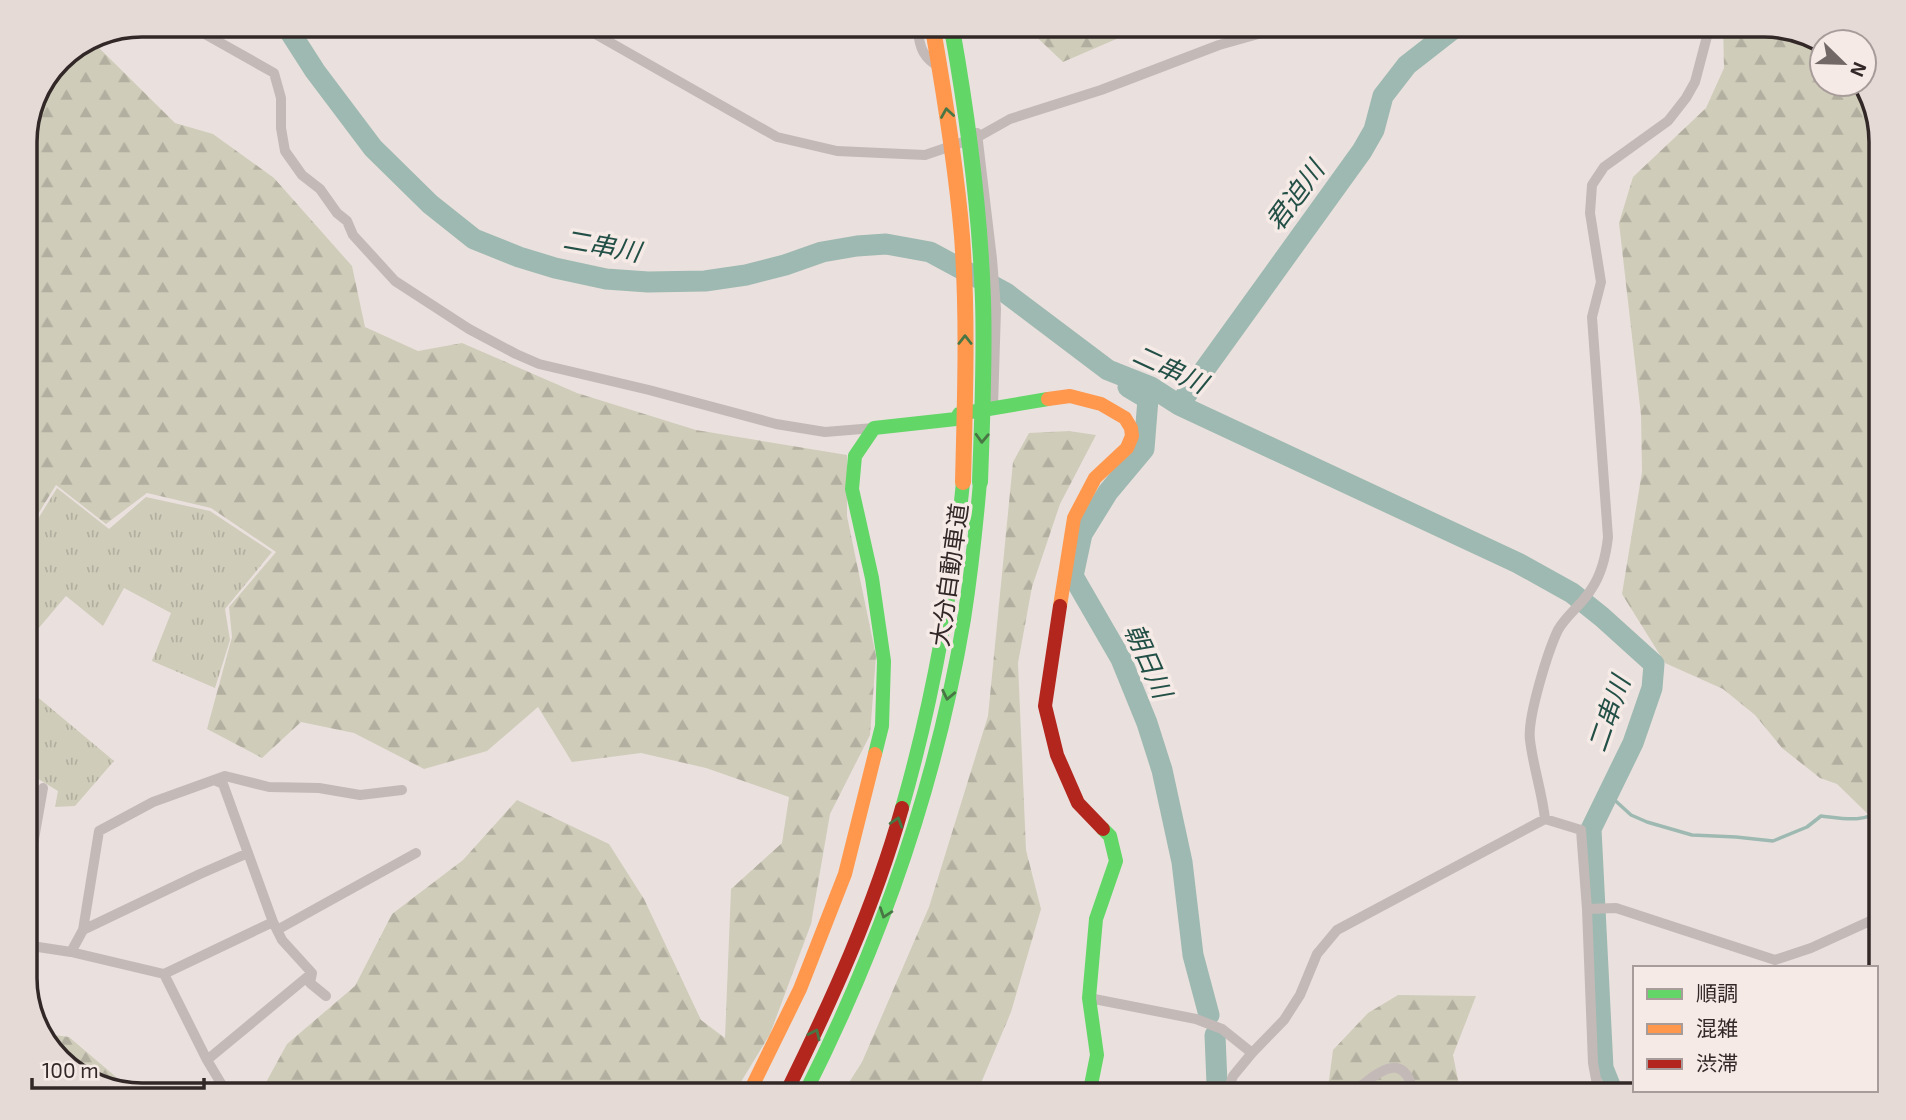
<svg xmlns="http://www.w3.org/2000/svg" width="1906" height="1120" font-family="'Exo 2','Noto Sans JP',sans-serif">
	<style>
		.grass { fill: url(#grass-tufts) }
		.forest { fill: url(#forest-firs) }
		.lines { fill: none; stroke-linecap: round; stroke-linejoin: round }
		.stream { stroke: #9eb9b1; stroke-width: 3.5 }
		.river { stroke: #9eb9b1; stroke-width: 21 }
		.street { stroke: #c3bab8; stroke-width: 10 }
		.fast { stroke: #63d668; stroke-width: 14 }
		.slow { stroke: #ff974d; stroke-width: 14 }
		.jam { stroke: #b3261e; stroke-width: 14 }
		.fast-bridge { stroke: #63d668; stroke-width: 16 }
		.slow-bridge { stroke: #ff974d; stroke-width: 16 }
		.oneway { stroke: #487644 }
		.labels { text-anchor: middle; stroke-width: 7; stroke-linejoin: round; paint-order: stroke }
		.street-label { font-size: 24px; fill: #322827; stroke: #f6eae6 }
		.water-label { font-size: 26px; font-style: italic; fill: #224f46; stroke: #f6eae6 }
		.rim { fill: none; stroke: #322827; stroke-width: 3.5 }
	</style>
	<defs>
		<pattern id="grass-tufts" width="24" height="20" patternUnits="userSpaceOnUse" patternTransform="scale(1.75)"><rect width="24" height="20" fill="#cfccba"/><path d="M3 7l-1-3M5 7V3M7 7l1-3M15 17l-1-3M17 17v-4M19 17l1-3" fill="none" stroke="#b2afa0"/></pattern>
		<pattern id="forest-firs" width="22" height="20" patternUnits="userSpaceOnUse" patternTransform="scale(1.75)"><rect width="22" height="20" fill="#cfccba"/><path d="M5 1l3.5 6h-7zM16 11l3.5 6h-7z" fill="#b2afa0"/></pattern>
	</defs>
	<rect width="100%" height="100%" fill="#eae1de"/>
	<path class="grass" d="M57,488l52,41 37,-32 64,14 62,41 -47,57 5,31 -15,48 -63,-27 19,-48 -47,-25 -21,38 -37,-30 -34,40 -7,-7v-89z
		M28,689l86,72 -39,45 -20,1 3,-16 -33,-20v-73z"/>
	<path class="forest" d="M1723,25h34l36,10h10l20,5 2,2h-3v42h42v-3l17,53v683l-6,4 -38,-37 -17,-6 -38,-30 -27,-33 -32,-26 -58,-26 -43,-69 20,-122 -1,-57 -22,-192 14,-46 73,-69 18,-40z
		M1027,28h137l-43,9 -58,25z
		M89,38l86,85 38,11 61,44 78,88 13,61 53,24 44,-8 115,50 119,37 151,25v61l29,140 -6,79 -40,79 -19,110 -41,110 -37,61h-479l10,-9 23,-42 68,-58 37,-72 71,-54 54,-60 92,44 35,55 57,121 24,18 6,-149 51,-46 7,-46 -83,-29 -65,-15 -69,9 -34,-55 -51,44 -63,18 -70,-36 -53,-11 -39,36 -55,-29 25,-92 -3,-30 47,-55 -65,-44 -64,-15 -41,31 -50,-39 -31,50v-401l34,-76z
		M1069,431l27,4 -36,69 -28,83 -14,76 8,187 15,59 -30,103 -35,83h-135l21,-33 67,-155 59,-191 25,-254 16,-29z
		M1398,995l78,1 -23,59 8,40h-134l6,-45 35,-37z
		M39,1033l30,4 67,57 -53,-14 -43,-43z"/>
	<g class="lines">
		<path class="stream" d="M1608,794l23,21 16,7 45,13 44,2 37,4 34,-14 14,-11c19,2 45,8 60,-7"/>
		<path class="river" d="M290,32l25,39 58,77 57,56 44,35 45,18 36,11 51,11 42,3 57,-1 41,-6 39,-10 37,-13 35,-6 29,-2 44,8 76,41 102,77 43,17 28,18 339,158 54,30 30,24 52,47 -2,24 -19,55 -42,86 12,239 8,20 7,7
			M1128,387l20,12 -4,50 -36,43 -26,42 -9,42 48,83 26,64 15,47 20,92 11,93 16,60
			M1179,405l183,-254 12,-21 9,-34 24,-31 50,-39
			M1215,1095l2,-11 -2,-49"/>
		<path class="street" d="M918,29c1,19 6,30 23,39
			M590,31l187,106 60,14 88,4 53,-18 32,-18 91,-29 118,-45 64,-18
			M203,33l71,40 7,25v30l4,23 17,24 18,14 17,24 10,8 6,14 42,46 74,48 47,25 23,10 110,26 127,34 49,8 49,-4
			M977,133l15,126 4,50 -3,98
			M214,780l9,4 50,138 9,18 30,33 -2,10 16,13
			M1545,819c-3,-27 -12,-53 -15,-79 -3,-22 18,-89 28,-110 9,-16 25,-26 34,-42 10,-15 14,-33 16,-51l-16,-220 9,-35 -11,-69 2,-28 12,-18 64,-46 18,-23 9,-16 15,-57
			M25,890l18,-102
			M1587,909l29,-1 159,52 36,-12 70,-32
			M83,930l117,-56 48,-21
			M277,930l139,-77
			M25,945l46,7 93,22 109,-52
			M71,952l12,-22 16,-99 54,-29 72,-26 44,11 50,1 41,7 42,-5
			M164,974l43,86 21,35
			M25,985l7,-39
			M1089,998l107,21 26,10 30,24
			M207,1060l105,-87
			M1226,1095l7,-19 19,-23 32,-33 16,-25 17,-41 20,-24 208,-111 36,11 6,79 6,154 3,16 10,16
			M1350,1095c23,-18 54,-51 64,0"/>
		<path class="fast" d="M875,754l7,-28 2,-65 -12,-83 -20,-89 3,-33 19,-28 82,-9 3,-5 89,-15
			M902,808c31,-108 50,-214 61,-326
			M804,1095c76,-150 132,-309 160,-476 7,-45 12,-91 16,-137
			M1089,1095l8,-40 -8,-57 7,-79 20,-58 -6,-25 -7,-7"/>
		<path class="slow" d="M1048,399l22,-3 31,8 24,14 6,10 1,8 -5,12 -32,30 -21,40 -14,88
			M748,1095l52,-106 45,-115 30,-120"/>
		<path class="jam" d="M1060,606l-15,100 12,49 21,48 25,26
			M785,1095c46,-93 89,-187 117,-287"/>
		<path class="fast-bridge" d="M952,29c16,90 28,180 31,271 2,61 -1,121 -3,182"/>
		<path class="slow-bridge" d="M933,29c12,69 23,137 29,207 6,82 3,164 1,246"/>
	</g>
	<defs><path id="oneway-chevron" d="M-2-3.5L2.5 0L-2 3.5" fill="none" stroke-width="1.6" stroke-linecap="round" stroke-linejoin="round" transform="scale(1.75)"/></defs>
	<g class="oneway">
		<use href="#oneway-chevron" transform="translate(947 113) rotate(-99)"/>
		<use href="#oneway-chevron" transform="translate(965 340) rotate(-90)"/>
		<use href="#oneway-chevron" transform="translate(982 438) rotate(92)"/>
		<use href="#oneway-chevron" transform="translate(948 695) rotate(102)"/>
		<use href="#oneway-chevron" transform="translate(897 822) rotate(-72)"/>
		<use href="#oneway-chevron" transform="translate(885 913) rotate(109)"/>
		<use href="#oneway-chevron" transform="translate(815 1034) rotate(-65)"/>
	</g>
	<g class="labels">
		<g class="street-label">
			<text transform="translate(950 575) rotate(-82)" y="8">大分自動車道</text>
		</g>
		<g class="water-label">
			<text transform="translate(1295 196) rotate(-54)" y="9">君迫川</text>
			<text transform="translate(602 246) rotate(10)" y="9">二串川</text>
			<text transform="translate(1170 369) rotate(25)" y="9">二串川</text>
			<text transform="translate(1148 661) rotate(66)" y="9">朝日川</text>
			<text transform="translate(1609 714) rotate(-71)" y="9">二串川</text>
		</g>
	</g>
	<path d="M0 0H1906V1120H0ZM142 37H1764A105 105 0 0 1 1869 142V978A105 105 0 0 1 1764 1083H142A105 105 0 0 1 37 978V142A105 105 0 0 1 142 37Z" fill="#e6dad7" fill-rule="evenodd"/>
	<path class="rim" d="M142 37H1764A105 105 0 0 1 1869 142V978A105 105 0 0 1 1764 1083H142A105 105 0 0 1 37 978V142A105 105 0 0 1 142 37Z"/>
	<rect x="1633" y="966" width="245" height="126" fill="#f6eae6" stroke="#a89c9a" stroke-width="2"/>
	<rect x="1647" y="989" width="35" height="10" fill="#63d668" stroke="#a89c9a" stroke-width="2"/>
	<text x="1696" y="1001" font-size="21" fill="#322827">順調</text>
	<rect x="1647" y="1024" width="35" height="10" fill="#ff974d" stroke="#a89c9a" stroke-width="2"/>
	<text x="1696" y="1036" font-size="21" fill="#322827">混雑</text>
	<rect x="1647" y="1059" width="35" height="10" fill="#b3261e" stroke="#a89c9a" stroke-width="2"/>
	<text x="1696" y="1071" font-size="21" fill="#322827">渋滞</text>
	<g transform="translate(1843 63) rotate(113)"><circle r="33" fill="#f6eae6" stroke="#a89c9a" stroke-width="2"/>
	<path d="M0-5L12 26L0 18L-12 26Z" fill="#726967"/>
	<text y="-10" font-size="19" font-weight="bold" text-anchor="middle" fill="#322827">N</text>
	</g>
	<path d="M32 1078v10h172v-10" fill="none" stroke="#322827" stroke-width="3.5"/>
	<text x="42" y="1078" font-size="21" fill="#322827" stroke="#f6eae6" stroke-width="5" paint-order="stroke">100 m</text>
</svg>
